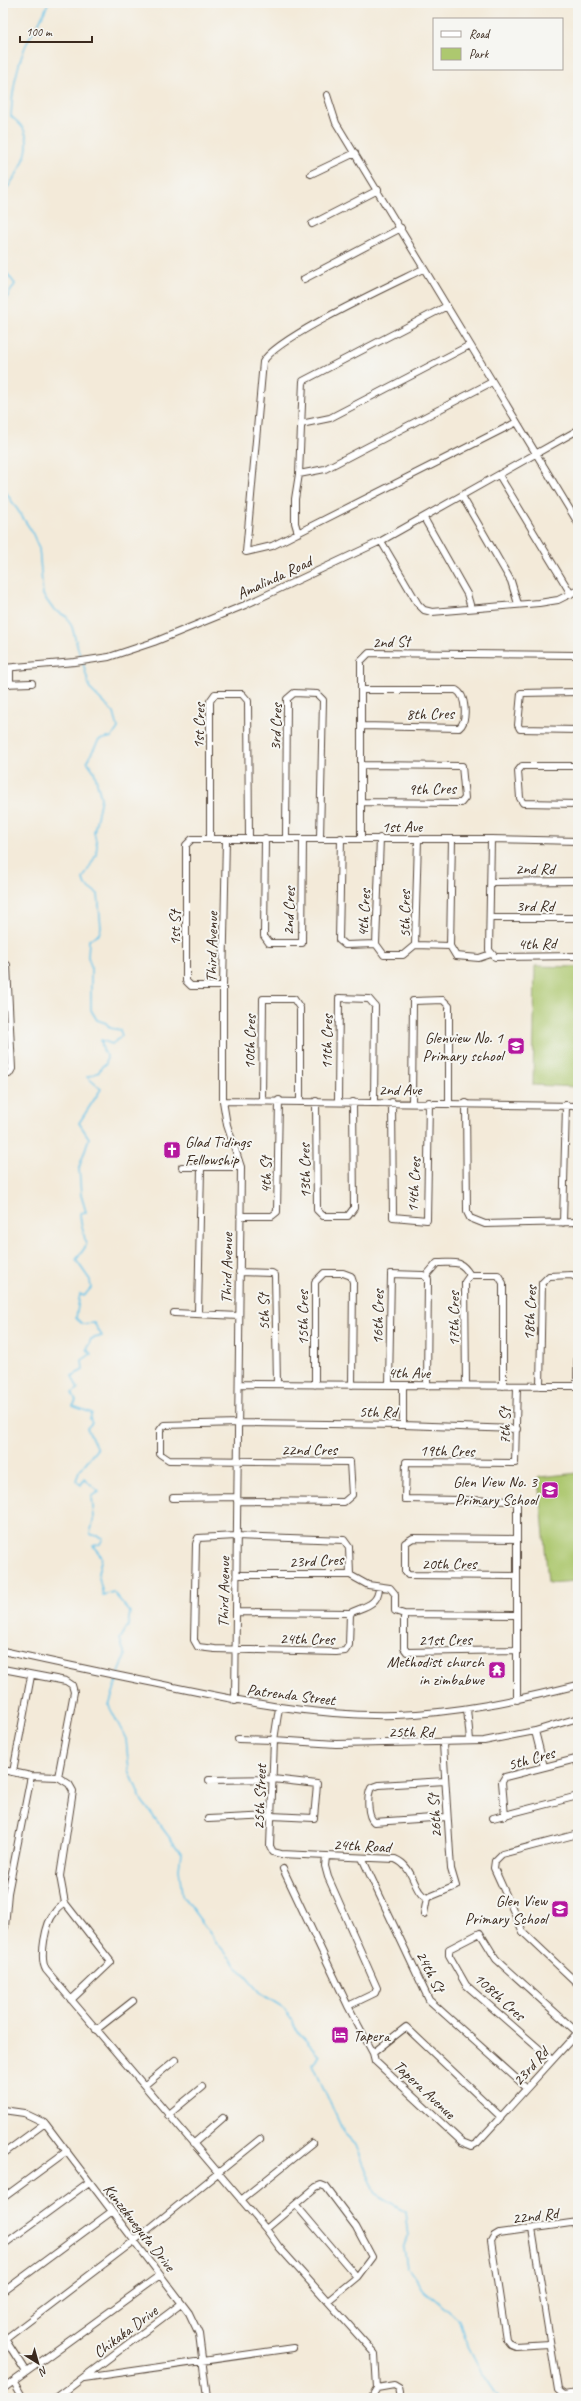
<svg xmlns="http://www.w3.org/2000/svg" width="581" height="2401" font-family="Caveat,sans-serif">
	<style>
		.green { fill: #adc86f; stroke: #747946 }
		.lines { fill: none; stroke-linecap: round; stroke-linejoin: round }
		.stream { stroke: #6bc4e9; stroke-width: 1.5 }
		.minor-casing { stroke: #57473a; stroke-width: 8 }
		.minor { stroke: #fff; stroke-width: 6 }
		.labels { text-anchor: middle; stroke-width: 4; stroke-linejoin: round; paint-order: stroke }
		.street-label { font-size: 16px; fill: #3b2a1e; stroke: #f6f6f2 }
		.poi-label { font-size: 16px; fill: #3b2a1e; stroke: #f6f6f2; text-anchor: end }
	</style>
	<rect width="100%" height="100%" fill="#f6f6f2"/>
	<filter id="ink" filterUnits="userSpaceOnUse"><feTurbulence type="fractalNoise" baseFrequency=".025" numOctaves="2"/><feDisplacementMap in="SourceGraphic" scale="8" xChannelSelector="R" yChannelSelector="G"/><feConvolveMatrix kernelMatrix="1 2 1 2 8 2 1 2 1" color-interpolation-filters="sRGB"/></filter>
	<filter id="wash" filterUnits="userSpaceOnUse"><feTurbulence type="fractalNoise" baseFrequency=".012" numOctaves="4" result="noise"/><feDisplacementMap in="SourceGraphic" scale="16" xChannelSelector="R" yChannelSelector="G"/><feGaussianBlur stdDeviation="0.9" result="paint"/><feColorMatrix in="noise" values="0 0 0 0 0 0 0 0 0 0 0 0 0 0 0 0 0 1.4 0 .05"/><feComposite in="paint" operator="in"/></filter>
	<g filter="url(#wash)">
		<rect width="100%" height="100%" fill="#f3ead9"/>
		<path class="green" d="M535,966l43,1v120l-45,-2z
			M578,1473v108l-30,2 -9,-106z"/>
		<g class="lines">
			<path class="stream" d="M3,194c12,-17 32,-42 21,-64 -2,-5 -9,-10 -13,-14 1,-24 5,-47 14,-69 7,-16 18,-28 23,-44
				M3,268l12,16 -12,20
				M3,488l28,42 8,18 4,47 10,14 14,8 5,10 9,32
				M83,663l7,26 24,24 4,15 -6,9 -13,3 -12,21 7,10 7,27 -7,34 3,13 -1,10 -13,24 2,6 13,9 3,34 -2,6 -10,6 -1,17 3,9v44l6,10 9,3 4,5 10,2 2,6 -10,8 -11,-4 2,10 4,6 -1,8 -5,3 -2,5 -12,5 14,12 -22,34 10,15 -10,30 2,27 5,17 -6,1c0,11 5,22 6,33l-10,14 14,20 1,8 -7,8 -4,-2 -4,24 6,6 12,-1 8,13 -11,3 -4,10 4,5 -9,6 1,10 -11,6 6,13 -6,4 4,8 -3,5 19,7 -2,6 2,4 -5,5 10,21 -18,22 -3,10 5,4 3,-7 15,14 -7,4 2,22 -4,16 13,4 -3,6 -7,2 9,11 -4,16 5,22 10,-3 17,20 -2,14 -8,13 5,17 -6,17
				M118,1677l-9,29 17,33 3,31 13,31 39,52 -2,15 3,27 8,11 27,37 43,50 24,15 16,26 19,21 -6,10 30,66 12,12 21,51 29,17 3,25 -4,13 3,18 17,23 35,30 5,18 17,33 18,27"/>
		</g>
	</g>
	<g filter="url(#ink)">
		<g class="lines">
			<defs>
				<path id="minor" d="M327,95l9,28 242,400
					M311,174l44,-21
					M312,224l66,-34
					M423,269c-30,15 -148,69 -160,93l-17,190 26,-6 245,-124
					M304,279l97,-51
					M301,424l29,-6 140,-73
					M299,474l26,-5 167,-87
					M499,475l72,119
					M462,496l49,85 7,23
					M424,518l43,76 4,14
					M298,533l-3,-10v-24l4,-25 4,-93 144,-75
					M381,541l37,63 6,6 8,2 107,-9 19,-3 20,-10
					M3,668l72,-6 34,-5 45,-15 91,-37 136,-64 197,-111
					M10,668v16
					M3,684l29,-1
					M578,692l-57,1 -3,32 2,4 58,1
					M362,726l97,2c9,-7 7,-33 -3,-38h-94
					M578,766h-56l-4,5 2,27 3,5 55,1
					M361,802l100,1 4,-5 -3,-32 -100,-1
					M210,838v-137l5,-7h27l6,7 1,137
					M265,838l-1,98 5,7h33l1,-104
					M286,838l1,-139 7,-6 23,1 6,6 -3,138
					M341,838l-2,102 6,5 31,-1 4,-106
					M361,838v-177l8,-8 209,2
					M226,839l-3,147v115l4,24 14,42 -6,534
					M418,839l-3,106 35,1 2,-107
					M491,839l-2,111 6,7 83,-1
					M491,882l87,-1
					M491,918h87
					M376,944l8,11h19l12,-10
					M450,946l6,10 23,2 12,-4
					M3,965h4l5,104 -3,5 -6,1
					M223,986h-32l-5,-5v-136l6,-6h299l87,2
					M262,1100l1,-101h31l6,9v92
					M223,1101l355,5
					M316,1101l1,109 6,6h25l6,-8 -1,-106
					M338,1101l1,-103 30,1 6,7 -1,96
					M392,1102l1,115 34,3 2,-118
					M412,1102l1,-101 30,-1 6,6v96
					M466,1103l1,109 3,6 15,6 93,-2
					M182,1167h59
					M240,1216h32l5,-4 2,-112
					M563,1223l3,-118
					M239,1272l33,1 3,2 2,109
					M426,1276l11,-13c18,0 23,-4 33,12
					M174,1313l65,3
					M198,1313l3,-145
					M239,1384l339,2
					M315,1385v-103l9,-9h19l8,3 2,6 -1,103
					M389,1385l2,-111 32,1 5,4 -1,107
					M466,1385l-1,-103 5,-7h28l5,8v103
					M403,1386v39
					M540,1386l2,-103 7,-7 23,-1 6,4
					M577,1386l1,-59
					M173,1498l64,-1
					M237,1501l107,1 8,-7 -2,-33 -181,-2 -9,-6v-24l4,-5 75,-2 164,2 114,4
					M350,1575l18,10 22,3 5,6v17l9,3
					M517,1576l-109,-1 -3,-4v-28l8,-5 104,1
					M237,1612l113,1 -1,32 -4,6 -9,1 -121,-3 -17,-2 -4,-7 2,-96 2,-6 38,-2 108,4 5,7 1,28h-112
					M350,1613c15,-7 28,-8 29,-25
					M516,1650l-109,2 -3,-4v-34l113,1
					M3,1651c50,11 101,22 151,32 80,17 160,34 242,32 62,-2 122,-15 182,-30
					M3,1669l63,12 6,4 2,7 -16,85
					M517,1700v-197l-3,-2 -109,-2 1,-37 109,1 2,-77
					M279,1708l-5,32 62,4 148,-3 51,-10 43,-13
					M467,1709l3,31
					M535,1731l9,36
					M238,1739l36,1 -4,106 3,6 8,2 114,5c20,8 18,34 32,39
					M3,1770l28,6 27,1 11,7 4,7 -13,85 5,27 46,59 -40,38
					M13,1772l18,-96
					M445,1781l-66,4 -8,3c-4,8 -4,28 3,34l73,-5
					M505,1816l-3,-34 3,-5 71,-18 2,5
					M493,1818l85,-22
					M208,1819l63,-3 43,2 3,-34 -44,-5 -64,1
					M578,1834l-76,20 -7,7 -1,7 29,64 55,52
					M326,1857l-1,9 3,11 49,111 -2,5 -27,13
					M362,1858l67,142 98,88
					M283,1869l65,137 25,47
					M427,1898l29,-12 -5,-17 -8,-125
					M65,1903c-4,3 -8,5 -10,9 -10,11 -16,46 -9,58l220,259 13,18 96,107 2,34 -6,10
					M424,1914l3,-16
					M5,1927l3,-34 23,-117
					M96,2030l37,-29
					M552,2060l-86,-75 -17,-30v-6l31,-16 16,26 82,74
					M145,2085l30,-25
					M3,2110l21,3 21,10 144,190 10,21 8,64
					M168,2115l34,-28
					M501,2117l-95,-90 -33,26 2,8 87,81 10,4 5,-3 101,-111
					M193,2144l30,-26
					M3,2154l42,-31
					M3,2198l64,-47
					M241,2200l71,-57
					M296,2205l61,72
					M575,2223l3,18
					M266,2229l50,-42 5,-2 5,2 30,40 16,30 -15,20 -28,23
					M532,2229l26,161 6,5 14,-2
					M3,2245l86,-63
					M3,2292l108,-80
					M5,2339l21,33
					M3,2341l131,-100 126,-102
					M549,2344l-34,2 -5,-2 -4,-5 -15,-98 3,-5 5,-3 79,-11
					M84,2378l209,-30
					M14,2382l9,16
					M377,2388l17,-3 5,3 2,10
					M3,2389l157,-114
					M56,2398l125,-94"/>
			</defs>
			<use href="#minor" class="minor-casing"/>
			<use href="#minor" class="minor"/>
		</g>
	</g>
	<defs>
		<symbol id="school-square" viewBox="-11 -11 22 22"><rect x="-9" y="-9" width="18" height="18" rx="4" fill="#b5179e" stroke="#f6f6f2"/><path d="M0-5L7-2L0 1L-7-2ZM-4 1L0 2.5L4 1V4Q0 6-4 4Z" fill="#fff"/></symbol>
		<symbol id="church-square" viewBox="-11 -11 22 22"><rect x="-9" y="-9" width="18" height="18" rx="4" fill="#b5179e" stroke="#f6f6f2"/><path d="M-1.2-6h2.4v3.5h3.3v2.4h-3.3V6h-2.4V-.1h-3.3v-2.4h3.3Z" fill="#fff"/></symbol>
		<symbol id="temple-square" viewBox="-11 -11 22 22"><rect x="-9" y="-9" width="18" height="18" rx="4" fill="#b5179e" stroke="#f6f6f2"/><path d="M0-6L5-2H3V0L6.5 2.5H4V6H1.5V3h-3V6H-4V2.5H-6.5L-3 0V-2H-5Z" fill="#fff"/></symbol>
		<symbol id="hotel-square" viewBox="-11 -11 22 22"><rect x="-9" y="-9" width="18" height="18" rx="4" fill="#b5179e" stroke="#f6f6f2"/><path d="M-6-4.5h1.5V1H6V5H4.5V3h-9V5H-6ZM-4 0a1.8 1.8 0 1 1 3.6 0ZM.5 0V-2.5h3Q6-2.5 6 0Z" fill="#fff"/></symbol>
	</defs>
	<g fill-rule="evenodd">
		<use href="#school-square" x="506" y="1036" width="20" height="20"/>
		<use href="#church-square" x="162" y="1140" width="20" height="20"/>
		<use href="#school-square" x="540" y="1480" width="20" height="20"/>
		<use href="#temple-square" x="487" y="1660" width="20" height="20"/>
		<use href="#school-square" x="550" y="1899" width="20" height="20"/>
		<use href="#hotel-square" x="330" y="2025" width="20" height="20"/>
	</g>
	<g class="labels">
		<g class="street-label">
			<text transform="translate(274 577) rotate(-25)" y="6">Amalinda Road</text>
			<text transform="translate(391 641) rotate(-2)" y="6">2nd St</text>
			<text transform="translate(430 713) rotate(-1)" y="6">8th Cres</text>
			<text transform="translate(198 726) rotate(-88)" y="6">1st Cres</text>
			<text transform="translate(275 727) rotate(-88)" y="6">3rd Cres</text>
			<text transform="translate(432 788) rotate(-1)" y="6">9th Cres</text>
			<text x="402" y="832">1st Ave</text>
			<text x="535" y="874">2nd Rd</text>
			<text x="535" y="911">3rd Rd</text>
			<text transform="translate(288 911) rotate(-88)" y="6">2nd Cres</text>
			<text transform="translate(363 913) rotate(-87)" y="6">4th Cres</text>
			<text transform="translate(404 914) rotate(-90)" y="6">5th Cres</text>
			<text transform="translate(174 928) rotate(-90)" y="6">1st St</text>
			<text transform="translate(537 943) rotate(-1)" y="6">4th Rd</text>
			<text transform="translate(211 947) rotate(-89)" y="6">Third Avenue</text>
			<text transform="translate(249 1042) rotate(-89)" y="6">10th Cres</text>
			<text transform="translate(326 1042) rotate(-89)" y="6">11th Cres</text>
			<text x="400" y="1095">2nd Ave</text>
			<text transform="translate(304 1171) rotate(-91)" y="6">13th Cres</text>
			<text transform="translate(265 1175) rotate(-89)" y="6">4th St</text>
			<text transform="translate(413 1185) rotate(-87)" y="6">14th Cres</text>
			<text transform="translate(226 1268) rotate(-89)" y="6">Third Avenue</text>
			<text transform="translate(263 1312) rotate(-91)" y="6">5th St</text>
			<text transform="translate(529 1313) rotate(-87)" y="6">18th Cres</text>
			<text transform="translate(377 1317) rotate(-89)" y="6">16th Cres</text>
			<text transform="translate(302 1318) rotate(-90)" y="6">15th Cres</text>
			<text transform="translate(453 1319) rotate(-90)" y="6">17th Cres</text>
			<text transform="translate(409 1372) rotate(1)" y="6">4th Ave</text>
			<text transform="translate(378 1411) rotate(1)" y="6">5th Rd</text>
			<text transform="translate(504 1426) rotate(-89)" y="6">7th St</text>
			<text x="309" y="1455">22nd Cres</text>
			<text transform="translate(447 1450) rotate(1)" y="6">19th Cres</text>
			<text transform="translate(316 1560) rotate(-3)" y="6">23rd Cres</text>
			<text x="449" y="1569">20th Cres</text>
			<text transform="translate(223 1592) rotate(-89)" y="6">Third Avenue</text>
			<text transform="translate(307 1638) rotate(1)" y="6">24th Cres</text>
			<text transform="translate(445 1639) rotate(-1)" y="6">21st Cres</text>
			<text transform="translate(291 1694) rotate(7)" y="6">Patrenda Street</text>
			<text x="411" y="1737">25th Rd</text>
			<text transform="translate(531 1758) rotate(-16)" y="6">5th Cres</text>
			<text transform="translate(259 1797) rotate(-88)" y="6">25th Street</text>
			<text transform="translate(434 1816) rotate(-94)" y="6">26th St</text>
			<text transform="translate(362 1845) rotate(3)" y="6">24th Road</text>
			<text transform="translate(431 1971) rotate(63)" y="6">24th St</text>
			<text transform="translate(500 1996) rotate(42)" y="6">108th Cres</text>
			<text transform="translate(530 2066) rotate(-48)" y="6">23rd Rd</text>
			<text transform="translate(425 2089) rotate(43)" y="6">Tapera Avenue</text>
			<text transform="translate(535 2215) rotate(-7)" y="6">22nd Rd</text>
			<text transform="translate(140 2227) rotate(52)" y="6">Kunzekweguta Drive</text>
			<text transform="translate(125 2331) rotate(-37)" y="6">Chikaka Drive</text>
		</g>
		<g class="poi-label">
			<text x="503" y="1043">Glenview No. 1<tspan x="503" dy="18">Primary school</tspan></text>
			<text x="185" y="1147" text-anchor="start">Glad Tidings<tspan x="185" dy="18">Fellowship</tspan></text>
			<text x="537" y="1487">Glen View No. 3<tspan x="537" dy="18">Primary School</tspan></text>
			<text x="484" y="1667">Methodist church<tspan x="484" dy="18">in zimbabwe</tspan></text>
			<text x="547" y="1906">Glen View<tspan x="547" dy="18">Primary School</tspan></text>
			<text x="353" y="2041" text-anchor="start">Tapera</text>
		</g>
	</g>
	<rect width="581" height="2401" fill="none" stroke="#f6f6f2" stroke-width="16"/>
	<rect x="433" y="18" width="130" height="52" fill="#f6f6f2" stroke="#aba49d"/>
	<rect x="441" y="31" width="20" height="6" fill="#ffffff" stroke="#aba49d"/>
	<text x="469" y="38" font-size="12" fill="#3b2a1e">Road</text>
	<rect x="441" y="48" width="20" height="12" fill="#adc86f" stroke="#aba49d"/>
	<text x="469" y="58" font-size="12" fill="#3b2a1e">Park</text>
	<g transform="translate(38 2363) rotate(143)" stroke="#f6f6f2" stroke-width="3" paint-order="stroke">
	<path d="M0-3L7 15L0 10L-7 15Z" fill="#3b2a1e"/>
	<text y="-6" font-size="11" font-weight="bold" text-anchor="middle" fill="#3b2a1e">N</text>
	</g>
	<path d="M20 36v6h72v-6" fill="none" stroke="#3b2a1e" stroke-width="2"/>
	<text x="26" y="36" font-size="12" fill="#3b2a1e" stroke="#f6f6f2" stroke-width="3" paint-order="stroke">100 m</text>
</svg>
